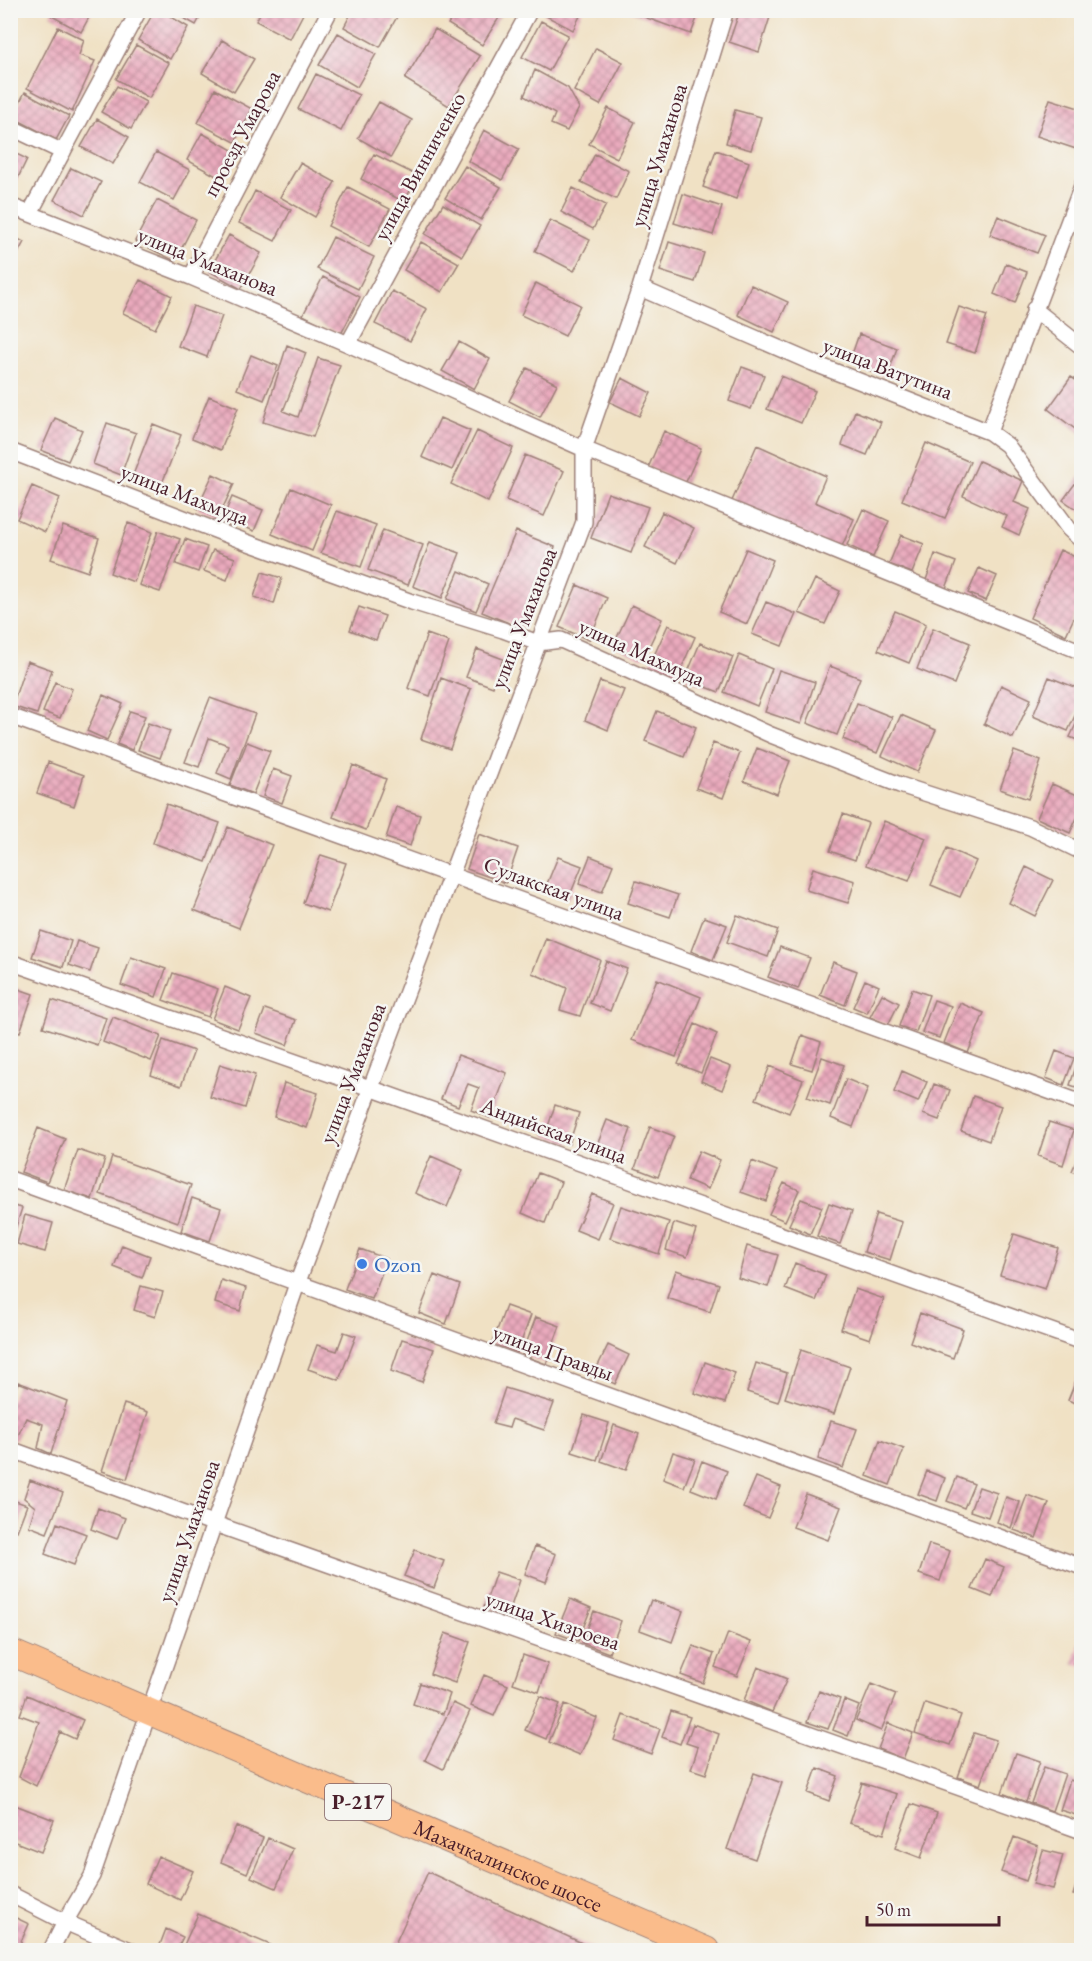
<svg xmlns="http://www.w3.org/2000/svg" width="1092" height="1961" font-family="'EB Garamond',serif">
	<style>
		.building { fill: url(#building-cross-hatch) }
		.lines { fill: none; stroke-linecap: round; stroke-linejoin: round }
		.minor-casing { stroke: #9d8078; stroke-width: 18 }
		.trunk-casing { stroke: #9d8078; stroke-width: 28 }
		.minor { stroke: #fff; stroke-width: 15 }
		.trunk { stroke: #fabc8b; stroke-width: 26 }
		.shop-dot { fill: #3f7fe0; stroke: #f6f6f2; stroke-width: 2 }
		.labels { text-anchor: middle; stroke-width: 5; stroke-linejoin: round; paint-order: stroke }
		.shield { fill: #f6f6f2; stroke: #7e6067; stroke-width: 1.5 }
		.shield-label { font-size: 21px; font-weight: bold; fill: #4a1f2b }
		.street-label { font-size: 22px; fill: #4a1f2b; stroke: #f6f6f2 }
		.shop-label { font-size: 22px; fill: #366cbe; stroke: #f6f6f2; text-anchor: start }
	</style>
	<defs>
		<pattern id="building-cross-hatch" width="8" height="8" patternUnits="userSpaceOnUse" patternTransform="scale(1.5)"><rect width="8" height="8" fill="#eaaabd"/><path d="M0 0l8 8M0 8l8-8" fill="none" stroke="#c08a9a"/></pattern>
	</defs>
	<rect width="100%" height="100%" fill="#f6f6f2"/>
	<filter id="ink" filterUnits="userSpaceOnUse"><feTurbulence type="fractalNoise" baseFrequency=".0167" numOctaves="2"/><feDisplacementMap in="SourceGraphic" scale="12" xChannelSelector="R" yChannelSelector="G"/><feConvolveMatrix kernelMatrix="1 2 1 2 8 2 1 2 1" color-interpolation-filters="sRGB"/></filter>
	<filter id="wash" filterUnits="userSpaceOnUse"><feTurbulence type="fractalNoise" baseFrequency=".008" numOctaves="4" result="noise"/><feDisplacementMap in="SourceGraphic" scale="24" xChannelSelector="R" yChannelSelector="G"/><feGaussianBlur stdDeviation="1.35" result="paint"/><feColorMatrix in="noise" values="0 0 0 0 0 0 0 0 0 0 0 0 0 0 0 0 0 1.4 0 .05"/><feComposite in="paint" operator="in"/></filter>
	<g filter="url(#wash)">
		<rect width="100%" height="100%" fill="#f0e1c4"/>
		<g id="blocks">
			<path class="building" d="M53,10h40l-12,22 -31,-17z
				M155,10h5l28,17 -18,32 -32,-19z
				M169,10h35l-8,15z
				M262,10h40l2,2 -14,27 -34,-18z
				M353,10h36l9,5 -18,32 -36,-20z
				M457,10h41l4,3 -20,32 -34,-21z
				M546,10h37l-10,20 -29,-15z
				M625,10h75l-9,24z
				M740,10h11l19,7 -11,35 -30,-10z
				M541,21l27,14 -19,36 -27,-14z
				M58,27l26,13 -5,15 16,6 -23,51 -45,-24z
				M435,29l45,27 -31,50 -44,-27z
				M338,33l38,21 -19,33 -38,-22z
				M222,40l32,19 -20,33 -32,-19z
				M136,45l33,18 -20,35 -33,-19z
				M596,48l27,14 -23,43 -26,-14z
				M535,70l33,18 11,20 -12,23 -16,-7 4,-10 -31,-18z
				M316,74l43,21 -18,36 -43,-22z
				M117,86l29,16 -15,27 -30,-17z
				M215,89l37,20 -17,33 -37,-19z
				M25,92l44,24 -13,24 -44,-23z
				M1050,99l32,10v24l-6,16 -39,-13z
				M379,102l33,18 -21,37 -33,-19z
				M608,108l27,14 -18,36 -28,-14z
				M735,110l26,7 -10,33 -25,-7z
				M97,119l32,18 -16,27 -32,-17z
				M484,130l35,19 -17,31 -34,-19z
				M202,133l32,18 -16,26 -31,-17z
				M716,150l33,12 -13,37 -33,-12z
				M10,151l17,8 -12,25 -5,-2z
				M156,152l34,18 -16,30 -34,-18z
				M374,154l44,22 -14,26 -43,-23z
				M595,154l34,17 -13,28 -35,-17z
				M300,163l35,19 -20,35 -35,-20z
				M465,166l36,21 -20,33 -36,-22z
				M71,168l30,14 -17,33 -30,-15z
				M348,187l42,22 -21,38 -41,-21z
				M573,188l33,17 -13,24 -32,-17z
				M255,191l36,19 -16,31 -36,-18z
				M683,194l39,13 -9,28 -39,-12z
				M157,200l39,20 -21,41 -40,-20z
				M443,204l37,22 -18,30 -37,-22z
				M998,216l47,19 -8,18 -47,-18z
				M550,220l40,20 -16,31 -39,-20z
				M10,235l14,7 -14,25z
				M229,235l32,18 -20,36 -32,-18z
				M333,237l41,20 -16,32 -41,-20z
				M421,242l38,21 -17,29 -38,-22z
				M669,242l35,11 -9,29 -35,-11z
				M1006,264l21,8 -12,31 -21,-9z
				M323,277l37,20 -19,37 -38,-19z
				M140,280l32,16 -17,33 -32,-16z
				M536,283l44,22 -15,31 -44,-21z
				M751,285l37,17 -14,30 -36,-17z
				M392,291l35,18 -17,32 -35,-17z
				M193,306l29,10 -15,41 -29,-11z
				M959,307l28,9 -12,37 -29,-9z
				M859,334l38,14 -10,29 -38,-14z
				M459,342l31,17 -16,30 -32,-18z
				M287,345l19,8 -23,58 15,6 20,-59 22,7 -27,72 -50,-15z
				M251,355l27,11 -14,34 -27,-11z
				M742,367l22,8 -13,34 -22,-8z
				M527,368l30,16 -17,33 -31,-16z
				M781,376l34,15 -14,32 -34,-14z
				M1071,377l11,7v50l-34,-25z
				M622,378l29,15 -12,23 -29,-14z
				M209,396l29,12 -17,42 -29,-12z
				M855,411l26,11 -14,33 -25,-10z
				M55,418l27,12 -14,31 -27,-11z
				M440,418l30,13 -18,39 -30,-13z
				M107,423l29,10 -15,42 -28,-11z
				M153,424l28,11 -22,56 -28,-11z
				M477,431l36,17 -25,54 -37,-18z
				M664,431l37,17 -16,36 -37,-16z
				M926,443l44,19 -25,56 -43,-18z
				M757,445l69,31 -11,26 39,17 -14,32 -109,-48z
				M525,455l39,16 -20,45 -38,-16z
				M979,461l44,20 -9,21 16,7 -11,26 -17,-8 5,-11 -44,-20z
				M213,474l21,10 -16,34 -21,-10z
				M1082,474v39l-19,-13z
				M32,486l28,12 -15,34 -28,-13z
				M291,488l40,17 -19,46 -40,-17z
				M608,493l40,14 -17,46 -40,-15z
				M232,497l31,13 -9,21 -31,-13z
				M863,509l26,12 -16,36 -26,-12z
				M337,511l39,14 -15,42 -40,-14z
				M662,512l32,16 -17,35 -32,-16z
				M128,523l24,9 -18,50 -24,-9z
				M63,526l36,12 -11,34 -37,-13z
				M383,530l40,15 -15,40 -40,-15z
				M158,531l22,8 -20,53 -21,-7z
				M516,531l39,16 -34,81 -39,-16z
				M901,535l23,9 -12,29 -23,-9z
				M185,539l22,8 -9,25 -22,-8z
				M430,542l30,11 -18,45 -29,-12z
				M746,549l27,11 -26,64 -28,-12z
				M213,550l22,8 -8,22 -23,-9z
				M1060,550l22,10v40l-16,35 -36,-17z
				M935,554l21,8 -11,29 -20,-8z
				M979,568l18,8 -11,25 -18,-8z
				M459,571l29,13 -12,27 -29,-12z
				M262,572l20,6 -8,26 -20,-7z
				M815,579l25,12 -15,33 -26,-11z
				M577,585l30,13 -18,42 -30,-13z
				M766,602l30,12 -14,32 -30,-12z
				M632,605l30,14 -19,40 -30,-13z
				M359,607l26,9 -9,24 -26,-10z
				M895,611l31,13 -17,39 -31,-13z
				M668,625l27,12 -17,39 -28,-12z
				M933,628l37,15 -16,41 -37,-15z
				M427,634l22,8 -19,54 -22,-8z
				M700,643l33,14 -14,35 -34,-13z
				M477,649l26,10 -10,28 -27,-10z
				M739,655l33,14 -15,37 -33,-14z
				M27,661l25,9 -15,44 -25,-8z
				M830,666l30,12 -23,57 -30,-12z
				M779,670l36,12 -14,42 -36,-12z
				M1049,677l33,13v10l-14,31 -35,-15z
				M441,678l30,11 -21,60 -29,-10z
				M600,681l24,9 -16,40 -23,-10z
				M55,682l17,7 -12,29 -17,-6z
				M1001,685l30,14 -18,39 -29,-14z
				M103,695l20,9 -16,36 -20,-9z
				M210,698l45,16 -24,65 -14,-6 11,-28 -19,-7 -10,29 -14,-5z
				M857,703l35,14 -15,36 -34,-14z
				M130,711l15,5 -13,34 -15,-6z
				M657,711l39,16 -12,30 -39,-16z
				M1082,711v31l-12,-5z
				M901,715l35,15 -19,42 -35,-16z
				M148,723l22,8 -10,27 -22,-8z
				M247,742l23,9 -17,43 -23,-9z
				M713,743l27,10 -17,45 -27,-10z
				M757,748l33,13 -13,33 -33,-13z
				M1014,751l27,10 -13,38 -28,-10z
				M48,762l36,13 -10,31 -37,-13z
				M353,765l33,14 -20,51 -33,-13z
				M273,769l19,7 -10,27 -19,-7z
				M1052,784l30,13v10l-12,26 -33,-15z
				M166,804l54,19 -14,39 -53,-19z
				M396,807l24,8 -10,31 -24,-8z
				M843,814l25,9 -13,37 -25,-9z
				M884,821l42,17 -17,43 -43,-16z
				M228,827l44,18 -33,83 -45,-18z
				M479,834l39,14 -12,35 -39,-14z
				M947,848l29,13 -16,36 -29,-12z
				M321,855l25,8 -18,49 -25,-9z
				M590,856l23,9 -11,27 -23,-8z
				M558,857l24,9 -14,34 -24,-9z
				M1026,867l27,13 -18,36 -26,-13z
				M813,868l42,13 -7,22 -42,-13z
				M636,881l42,14 -8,22 -42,-14z
				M737,915l41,15 -10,27 -41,-15z
				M704,917l23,8 -14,35 -22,-9z
				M41,931l30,10 -8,26 -31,-10z
				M546,938l54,22 -20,56 -20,-6 7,-22 -35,-15z
				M77,941l21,7 -8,24 -21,-7z
				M780,947l30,11 -12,31 -30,-12z
				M131,957l35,12 -10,28 -35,-12z
				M606,961l21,8 -17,42 -20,-8z
				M833,962l24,9 -12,34 -25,-10z
				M173,973l45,16 -10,28 -45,-17z
				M657,979l44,18 -25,60 -44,-17z
				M865,980l14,6 -12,27 -14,-6z
				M10,986l23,8 -13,38 -10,-3z
				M225,987l26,11 -13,31 -26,-10z
				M912,989l17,6 -13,37 -17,-6z
				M882,994l17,9 -11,22 -18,-8z
				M52,1000l54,18 -9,27 -54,-18z
				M934,1000l17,6 -12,32 -17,-6z
				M960,1003l24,10 -16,40 -24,-10z
				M265,1009l31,11 -9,25 -31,-12z
				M113,1017l48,19 -10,25 -48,-19z
				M695,1024l22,10 -16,39 -23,-9z
				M802,1035l19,7 -9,28 -20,-6z
				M163,1040l31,11 -13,35 -30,-11z
				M1056,1051l18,7 -10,27 -18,-7z
				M458,1055l49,18 -17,45 -19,-8 8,-22 -11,-4 -10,22 -17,-7z
				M822,1057l22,8 -14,40 -23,-8z
				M1079,1057l3,1v31l-12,-4z
				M710,1059l21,8 -9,23 -21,-9z
				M220,1064l35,11 -10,33 -35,-11z
				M770,1066l33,14 -14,33 -33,-14z
				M902,1071l25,11 -9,20 -24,-10z
				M846,1079l22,9 -15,39 -22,-9z
				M284,1083l34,10 -11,35 -33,-11z
				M934,1084l16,6 -11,30 -16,-6z
				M973,1096l28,10 -12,35 -28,-10z
				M555,1105l24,8 -10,31 -24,-8z
				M607,1120l24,9 -12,33 -25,-9z
				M1049,1122l25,8 -11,35 -25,-9z
				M650,1127l24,9 -16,41 -23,-9z
				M38,1128l27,11 -18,43 -26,-10z
				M1082,1147v28l-10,-4z
				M78,1150l27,9 -13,40 -28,-9z
				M699,1151l21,9 -12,29 -21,-9z
				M431,1156l32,14 -16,37 -32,-14z
				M112,1157l79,28 -13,37 -78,-28z
				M752,1161l25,10 -11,30 -25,-9z
				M538,1173l23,9 -16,41 -23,-10z
				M784,1183l15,7 -14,31 -16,-7z
				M592,1194l21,9 -15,36 -22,-9z
				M192,1198l29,10 -11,33 -29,-10z
				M801,1199l21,8 -12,27 -21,-9z
				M829,1203l23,8 -12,33 -23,-8z
				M10,1205l12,3 -11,34h-1z
				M621,1206l48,16 -10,32 -49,-16z
				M876,1214l26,8 -12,38 -26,-8z
				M25,1215l28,8 -8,29 -28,-8z
				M674,1223l22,7 -9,27 -21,-7z
				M1014,1234l44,14 -13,41 -45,-14z
				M122,1245l28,11 -8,22 -28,-11z
				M747,1246l31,9 -10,32 -30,-9z
				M360,1249l27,10 -15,40 -27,-10z
				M795,1263l31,12 -10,26 -31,-12z
				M676,1270l43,14 -9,28 -43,-14z
				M434,1275l26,10 -14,39 -27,-11z
				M221,1280l25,8 -6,23 -25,-8z
				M141,1286l22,6 -8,25 -21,-7z
				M855,1289l29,10 -14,40 -29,-10z
				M506,1306l25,9 -14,38 -25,-9z
				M920,1313l43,16 -10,29 -43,-16z
				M536,1317l24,9 -14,38 -24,-9z
				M344,1332l12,4 -17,44 -31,-11 9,-24 20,6z
				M402,1339l32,10 -12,33 -31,-11z
				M608,1345l21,10 -14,29 -21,-10z
				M801,1350l49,17 -16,47 -49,-16z
				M705,1362l30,11 -10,30 -31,-10z
				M756,1363l31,10 -9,29 -31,-10z
				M1081,1368h1v38l-14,-6z
				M18,1382l49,19 -16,53 -13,-6 5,-24 -17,-6 -10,22 -6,-2v-36z
				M505,1388l49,15 -10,27 -32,-11 -3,9 -16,-4z
				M124,1404l24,8 -21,67 -25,-8z
				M584,1415l25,8 -12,37 -25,-8z
				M831,1421l26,8 -14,39 -25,-9z
				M614,1425l25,9 -13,36 -25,-9z
				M880,1440l24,9 -14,36 -23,-9z
				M673,1452l22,7 -11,28 -21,-8z
				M702,1461l25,10 -11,28 -25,-10z
				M927,1471l18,7 -8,23 -19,-7z
				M756,1477l25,10 -13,31 -25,-10z
				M957,1477l17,7 -10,24 -17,-7z
				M30,1480l33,13 -16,40 -18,-7 6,-19 -11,-9z
				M979,1487l18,6 -9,24 -18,-6z
				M806,1494l35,13 -13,33 -35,-13z
				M1027,1495l22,8 -13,35 -22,-8z
				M1006,1497l14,5 -9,26 -14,-6z
				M10,1499l17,6 -10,26 -7,-3z
				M98,1508l27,10 -8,21 -26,-10z
				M57,1523l29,11 -12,31 -29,-11z
				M929,1544l21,7 -10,30 -21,-7z
				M535,1546l21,8 -10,28 -21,-8z
				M415,1550l29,11 -10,27 -30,-12z
				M985,1559l19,8 -12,30 -20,-8z
				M496,1572l24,8 -12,35 -24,-8z
				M570,1599l21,9 -13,33 -22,-8z
				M651,1600l32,11 -11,31 -32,-12z
				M594,1611l27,10 -12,32 -27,-10z
				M445,1633l25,9 -15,41 -25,-9z
				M728,1633l23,9 -14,34 -22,-9z
				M1081,1639h1v27l-9,-3z
				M693,1646l21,8 -11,29 -22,-8z
				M523,1655l25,9 -9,28 -26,-9z
				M758,1667l29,12 -15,33 -28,-12z
				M484,1675l24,10 -14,31 -23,-10z
				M420,1683l30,11 -7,20 -30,-10z
				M871,1684l25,10 -15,37 -25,-11z
				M819,1691l21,8 -12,30 -21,-7z
				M27,1695l56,25 -8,19 -15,-7 -24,54 -17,-9 20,-55 -19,-7z
				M540,1696l20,8 -14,35 -21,-9z
				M844,1700l15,6 -11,30 -15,-6z
				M453,1703l17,8 -27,58 -18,-9z
				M925,1703l36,12 -11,30 -35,-12z
				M565,1704l32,14 -17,37 -31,-13z
				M671,1711l19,6 -10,27 -18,-7z
				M623,1715l37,14 -9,25 -37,-14z
				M888,1723l25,10 -10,26 -25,-10z
				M693,1724l26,10 -13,40 -15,-5 7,-22 -12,-4z
				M974,1733l22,7 -16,45 -22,-8z
				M1016,1753l24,8 -14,41 -24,-9z
				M1044,1767l21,7 -13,37 -21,-8z
				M817,1768l21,8 -9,25 -21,-8z
				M754,1773l28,10 -27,76 -28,-10z
				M1070,1780l12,4v33l-22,-7z
				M862,1783l35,11 -13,40 -35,-11z
				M10,1803l44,17 -13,32 -31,-12z
				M911,1804l26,9 -16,45 -26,-10z
				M236,1826l27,12 -16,35 -26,-11z
				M1014,1837l24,9 -12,35 -25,-9z
				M268,1838l25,11 -17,39 -25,-11z
				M1043,1850l20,5 -10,34 -20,-5z
				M158,1856l35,15 -13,29 -34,-16z
				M1081,1870h1v27l-9,-2z
				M428,1872l169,78h-194l1,-2 -9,-4z
				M198,1914l84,36h-92l-7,-3z
				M10,1915l19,9 -11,24 -8,-3z
				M166,1929l17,8 -6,12 3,1h-22z"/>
		</g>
	</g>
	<g filter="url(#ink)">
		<use href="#blocks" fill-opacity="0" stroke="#9d8078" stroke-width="1.5"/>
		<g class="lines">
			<defs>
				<path id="minor" d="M10,127l53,25
					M10,206l181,71 157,67 236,105 498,203
					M30,213l109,-203
					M191,277l139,-267
					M640,288l173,75 176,69 18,13 62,84 13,12
					M1034,309l48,38
					M348,344l182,-334
					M989,432l93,-246
					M10,451l236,91 166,60 91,28 35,13 23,-3 210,95 129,50 130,42 52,25
					M10,716l1072,387
					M10,962l360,126 712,254
					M10,1179l1072,388
					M10,1449l205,75 867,307
					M10,1894l55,28 65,28
					M51,1950l14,-28 27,-46 205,-592 287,-762v-73l56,-161 86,-278"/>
				<g id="trunk">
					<path id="s1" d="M10,1652l696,298"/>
				</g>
			</defs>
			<use href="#minor" class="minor-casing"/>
			<use href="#trunk" class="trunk-casing"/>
			<use href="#minor" class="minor"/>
			<use href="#trunk" class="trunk"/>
		</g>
	</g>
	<circle class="shop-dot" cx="362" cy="1264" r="6"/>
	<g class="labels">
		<rect class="shield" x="325" y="1784" width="66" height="36" rx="4.5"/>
		<g class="shield-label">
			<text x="358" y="1809">Р-217</text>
		</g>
		<g class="street-label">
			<text transform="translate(241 133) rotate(-62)" y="8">проезд Умарова</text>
			<text transform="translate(658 155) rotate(-73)" y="8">улица Умаханова</text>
			<text transform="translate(419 166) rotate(-61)" y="8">улица Винниченко</text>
			<text transform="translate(208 261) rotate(22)" y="8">улица Умаханова</text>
			<text transform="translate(888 368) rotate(21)" y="8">улица Ватутина</text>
			<text transform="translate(185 494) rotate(21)" y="8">улица Махмуда</text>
			<text transform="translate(523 618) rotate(-69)" y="8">улица Умаханова</text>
			<text transform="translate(642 652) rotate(24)" y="8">улица Махмуда</text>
			<text transform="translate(554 888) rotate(20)" y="8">Сулакская улица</text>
			<text transform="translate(352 1073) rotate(-69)" y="8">улица Умаханова</text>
			<text transform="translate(554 1130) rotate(20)" y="8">Андийская улица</text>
			<text transform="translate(553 1352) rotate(20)" y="8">улица Правды</text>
			<text transform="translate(188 1531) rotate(-71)" y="8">улица Умаханова</text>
			<text transform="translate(553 1620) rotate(19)" y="8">улица Хизроева</text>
			<text dy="8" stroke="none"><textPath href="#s1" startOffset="542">Махачкалинское шоссе</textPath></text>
		</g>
		<g class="shop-label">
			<text x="374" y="1272">Ozon</text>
		</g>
	</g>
	<rect width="1092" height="1961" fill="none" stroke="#f6f6f2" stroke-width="36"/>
	<path d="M867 1916v9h132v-9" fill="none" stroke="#4a1f2b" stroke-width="3"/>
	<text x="876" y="1916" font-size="18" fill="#4a1f2b" stroke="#f6f6f2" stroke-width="4.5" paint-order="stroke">50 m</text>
</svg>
